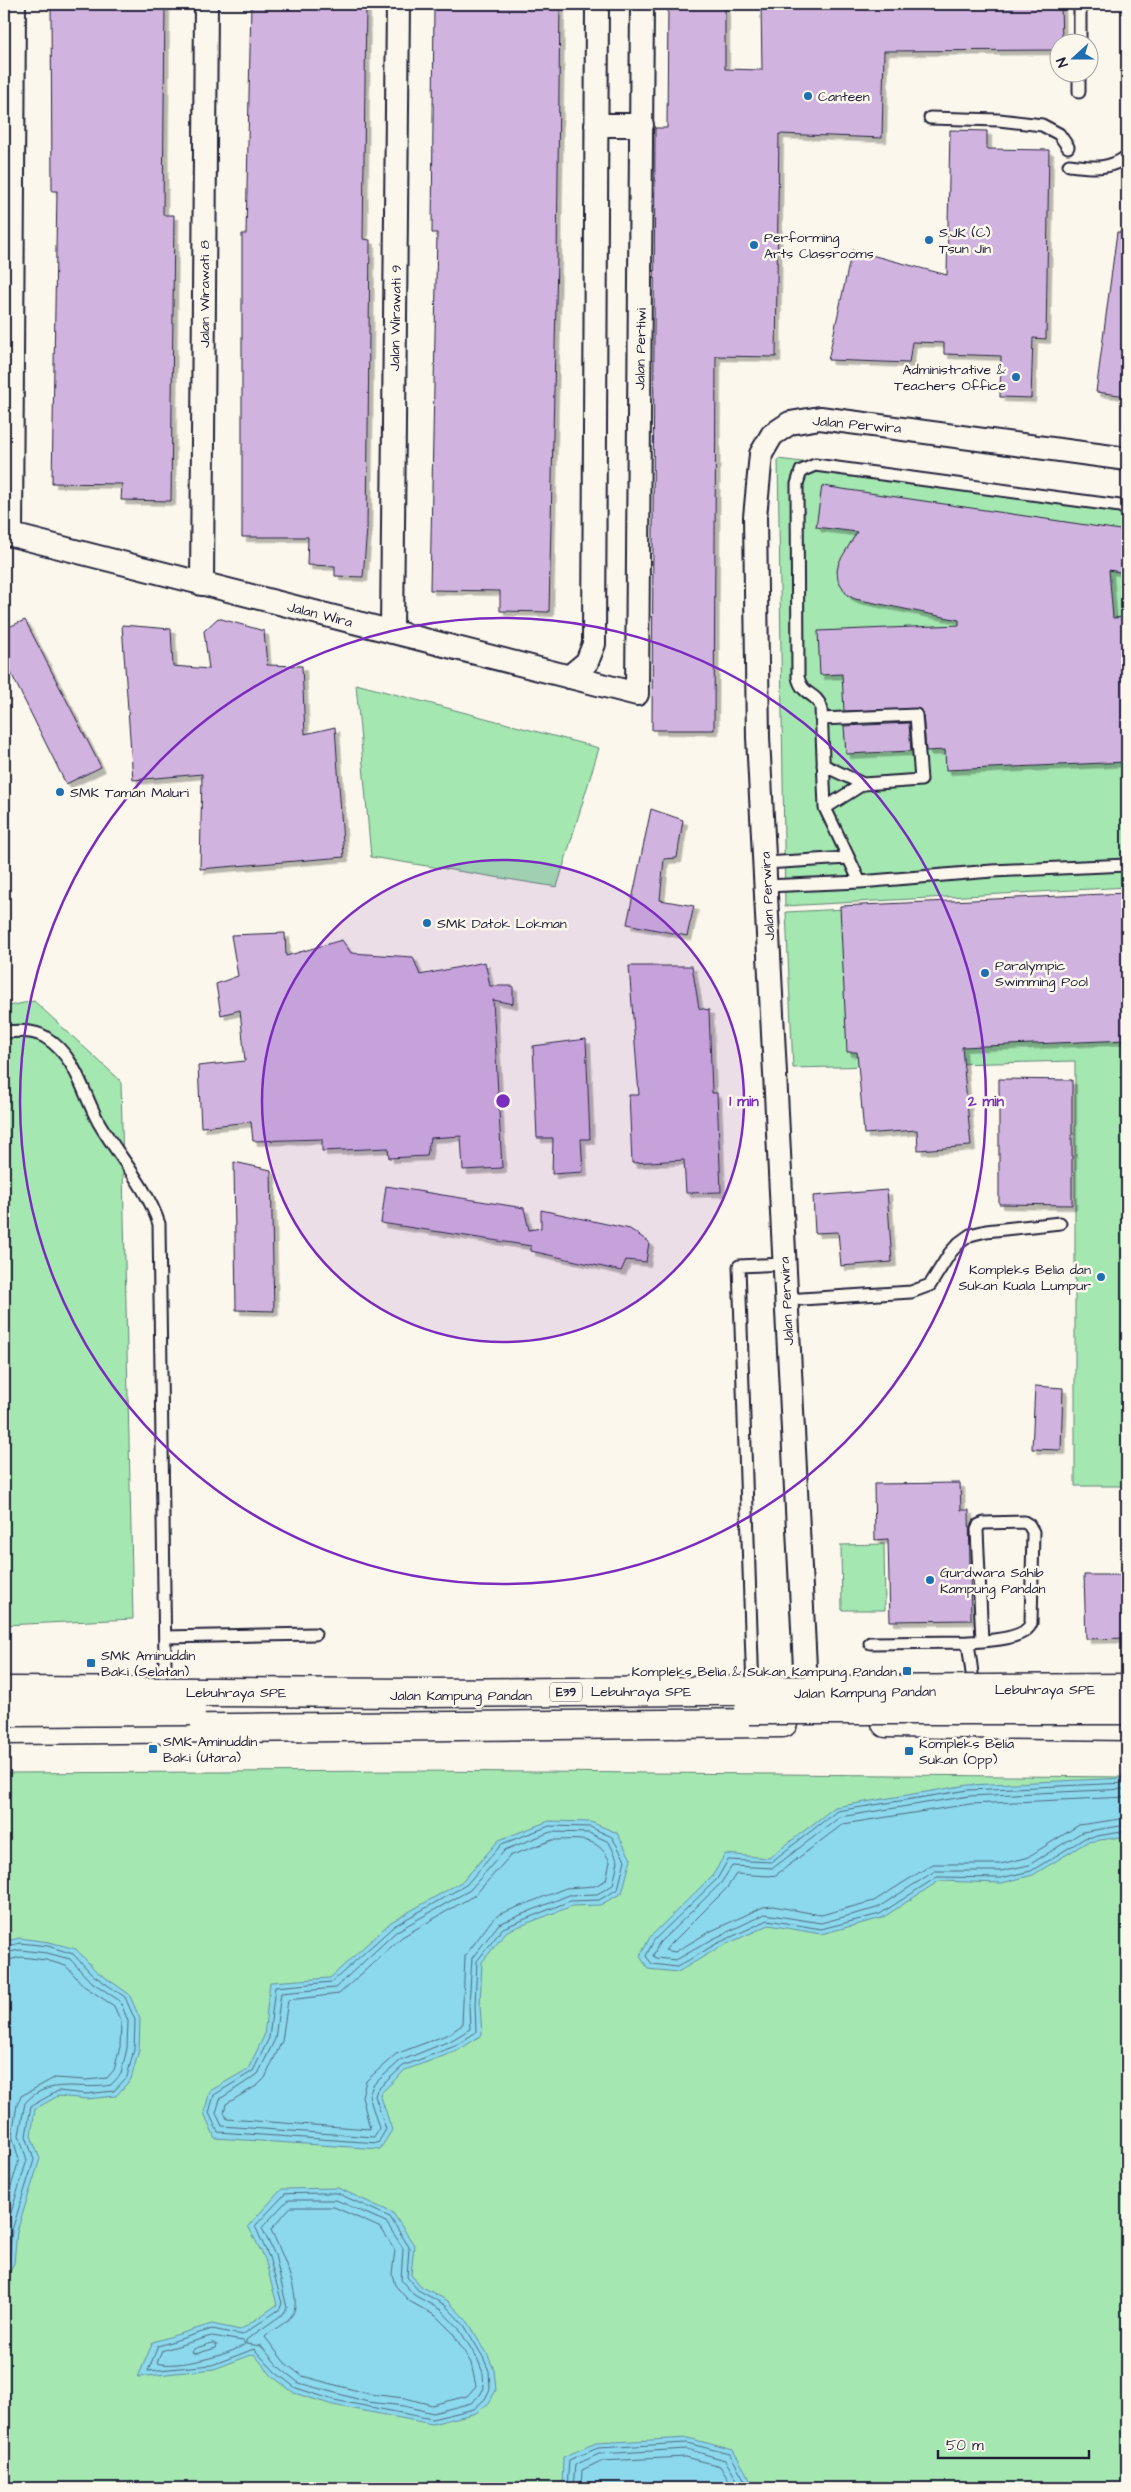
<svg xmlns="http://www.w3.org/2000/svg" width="1131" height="2492" font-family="'Architects Daughter',sans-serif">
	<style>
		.green { fill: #a4e7b1; stroke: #638476 }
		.water { fill: #8cd8ec; stroke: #628fa5 }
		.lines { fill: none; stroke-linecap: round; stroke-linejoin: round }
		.shore { stroke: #4c6b82; stroke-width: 1 }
		.building { fill: #d1b3e0; stroke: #22223b; filter: url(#shadow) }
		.service-casing { stroke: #22223b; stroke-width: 15 }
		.minor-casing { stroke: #22223b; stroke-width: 26 }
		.tertiary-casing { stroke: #22223b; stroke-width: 31 }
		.service { stroke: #fbf7ec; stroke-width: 11 }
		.minor { stroke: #fbf7ec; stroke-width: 22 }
		.tertiary { stroke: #fbf7ec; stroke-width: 28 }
		.motorway-bridge-casing { stroke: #22223b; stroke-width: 31; stroke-linecap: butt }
		.motorway-bridge { stroke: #fbf7ec; stroke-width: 28 }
		.ring { fill: none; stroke: #7b2cbf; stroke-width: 2.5 }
		.poi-dot { fill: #1f6fb2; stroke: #fbf7ec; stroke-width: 2 }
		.labels { text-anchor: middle; stroke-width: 5; stroke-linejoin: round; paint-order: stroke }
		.shield { fill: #fbf7ec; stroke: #636270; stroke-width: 1 }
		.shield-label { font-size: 12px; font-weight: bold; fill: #22223b }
		.poi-label { font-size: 14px; fill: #22223b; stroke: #fbf7ec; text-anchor: start }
		.street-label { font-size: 14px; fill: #22223b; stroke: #fbf7ec }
		.centre { fill: #7b2cbf; stroke: #fbf7ec; stroke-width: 2.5 }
		.ring-label { font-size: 15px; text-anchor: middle; font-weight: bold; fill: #7b2cbf; stroke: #fbf7ec; stroke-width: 5; stroke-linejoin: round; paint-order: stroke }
	</style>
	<defs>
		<filter id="shadow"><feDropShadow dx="4.5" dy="4.5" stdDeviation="0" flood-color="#0004"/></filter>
	</defs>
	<rect width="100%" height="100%" fill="#fbf7ec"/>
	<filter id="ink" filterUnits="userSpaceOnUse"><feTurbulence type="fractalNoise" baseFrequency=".02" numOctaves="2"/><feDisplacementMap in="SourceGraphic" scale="10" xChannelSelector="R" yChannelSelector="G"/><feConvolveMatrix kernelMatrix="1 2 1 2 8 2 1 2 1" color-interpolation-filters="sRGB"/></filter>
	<g filter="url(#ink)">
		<path class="green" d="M778,459l349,42v386l-342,19z
			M356,684l243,64 -42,139 -186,-30z
			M1127,895v591h-52v-425l-282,7 -7,-156z
			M34,1001l87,80 12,538 -129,6v-618z
			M884,1544l1,66h-43l-1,-65z
			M415,1771l712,6v711h-1123v-715z"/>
		<path class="water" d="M1127,1778v58l-40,6 -54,33 -31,8 -63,-2 -57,37 -61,16 -52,-9 -51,23 -40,24 -30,-3 -8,-13 10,-19 63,-62 12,-21 44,4 66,-51 133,-22z
			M549,1821l42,1 26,11 14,26 -9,34 -22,12 -28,1 -65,25 -25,31 -2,43 2,30 -25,16 -52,19 -25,24 12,36 -12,19 -165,-11 -11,-25 6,-22 38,-22 16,-33 6,-54 60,-4 61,-56 72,-41 36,-41z
			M19,1938l30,4 27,7 20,22 33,23 11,25 -1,31 -8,29 -15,17 -30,3 -28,-3 -23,13 -4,27 9,23 -23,72 -3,32 -10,19v-340z
			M338,2188l55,25 21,32 -3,30 10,11 27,15 20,21 20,33 6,15 2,20 -7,13 -13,10 -44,11 -99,-19 -39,-12 -22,-17 -18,-22 -40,15 -76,8 15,-35 59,-18 28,6 37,-25 -12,-46 -17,-33 34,-37z
			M688,2438l45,12 22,38h-193l1,-31 33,-14z"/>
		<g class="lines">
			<path class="shore" d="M1127,1783l-159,7 -131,21 -66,51 -43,-2 -11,19 -63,61 -8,16 6,8 25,3 39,-23 52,-24 53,9 59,-15 57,-37 64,1 30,-7 54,-33 42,-7
				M1127,1789l-158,7 -129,21 -67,51 -41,-2 -11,17 -62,60 -6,13 3,2 20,2 37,-21 52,-25 56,9 56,-15 58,-37h66l28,-6 53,-33 45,-7
				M1127,1797l-157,7 -127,20 -67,51 -7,1 -33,-2 -9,14 -62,62 10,2 34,-20 54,-25 10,-1 48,9 53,-14 59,-37h67l26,-6 53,-33 48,-7
				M550,1826l40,1 22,10 13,23 -7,29 -19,11 -29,1 -67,27 -26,33 -2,44 1,27 -21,14 -52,20 -26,24 -2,6 11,33 -8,14 -160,-11 -9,-19 5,-18 39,-24 16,-33 6,-51 57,-5 62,-56 72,-41 36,-41z
				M551,1832l38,1 20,9 9,19 -5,24 -16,9 -28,1 -70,29 -27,34 -3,47 1,24 -18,11 -52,21 -27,24 -4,11 10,32 -5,9 -152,-11 -6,-13 4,-14 38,-25 17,-35 6,-46 54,-5 62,-57 73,-41 35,-40z
				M553,1840c25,0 45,-5 57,22l-4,18 -11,6 -29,2 -66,26 -8,6 -27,36 -3,69 -13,9 -53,20 -30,27 -4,15 8,33 -143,-10 -3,-7 2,-8 32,-19 7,-7 17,-37 6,-41 51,-6 63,-57 73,-42 35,-39z
				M4,1947l16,-4 28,3 25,8 20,21 32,22 10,23 -1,29 -7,28 -13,14 -28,3 -28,-3 -27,15 -5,30 8,24 -22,70 -3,31 -5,10
				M4,1953l16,-3 27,3 23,6 19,21 31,21 8,20 -1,27 -6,26 -10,11c-30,6 -63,-9 -86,18l-6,32 8,25 -21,69 -2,19
				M4,1961l17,-4 25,3 20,6 18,20 30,20 7,16 -1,25 -6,23 -7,8 -21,2 -32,-2 -33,18 -4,9 -5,30 7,25 -15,49
				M337,2193l53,24 19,30 -2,30 11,13 27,15 19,20 19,32 6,14 1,18 -5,10 -11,10 -42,10 -98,-19 -38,-12 -20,-15 -22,-24 -42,16 -64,6 10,-25 54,-17 30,6 38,-26 2,-6 -13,-46 -14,-31 30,-32z
				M288,2200h48l50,22 17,26 -2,32 13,15 27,15 18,19 19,31 5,13 1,15 -4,7 -9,8 -38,10 -29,-7 -36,-4 -69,-19 -19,-15 -19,-22 -15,-2v-4l37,-26 4,-6 -12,-53 -13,-27z
				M291,2207h43l47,21 14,22 -3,24 3,11 14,16 27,15 17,17 18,30 5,23 -9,10 -35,9 -27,-7 -36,-4 -67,-18 -17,-13 -20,-26c7,-8 20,-12 27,-22 12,-16 -13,-68 -21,-85z
				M212,2336l31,5 2,3c-14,11 -71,25 -88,19l5,-12z
				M213,2343l4,2 -1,3 -21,6 -3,-2 2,-3z
				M567,2488l2,-28 29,-12 89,-5 43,11 19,34
				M573,2488l2,-23 24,-11 88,-5 38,11 17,28
				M581,2488l1,-18 19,-9 85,-4 34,9 13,22"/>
		</g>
		<path class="building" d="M51,4h114l-2,211h11l-3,286 -50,-1 1,-16 -70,-1 5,-292h-5z
			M251,4h115l-3,235 7,1 -3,289 -4,48 -28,-1v-10l-28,-1 1,-28h-66v-303h4z
			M434,4h126l-3,255 -8,353 -49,-1v-20l-70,-1 7,-357h-5z
			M668,4h57v65l37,1 -1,-66h300l1,38h-4v8l-174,1 -2,87 -103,-4 -3,223 -60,-1 -2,374h-62l3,-602h12z
			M950,130l37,1v18l62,1 -3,189 -13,-1 -2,60 -31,-1 1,-41 -57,-2v-11l-32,-1 -3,21 -81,-3 24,-110 95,25z
			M1117,232l10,1v163l-31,-4z
			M822,486l305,45 -2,42 -16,-3 4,48 14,-1v145l-181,8 -1,-20 -19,1 -3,-37 -3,-5 -76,2 -2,-37 -22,1 -2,-44 141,-6v-5l-104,-21 -8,-4 -9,-15 -1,-9 2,-9 18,-30 -41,-5z
			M218,618l46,13 3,34 35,1 3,68 30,-7 9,130 -144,12 2,-95 -69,6 -11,-155 49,4 2,37 36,3 -5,-38z
			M25,620l76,147 -35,17 -62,-125v-30z
			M909,723l2,28 -65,3 -2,-28z
			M651,809l32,11 -6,38 -13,1 -4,41 34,6 -7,30 -60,-12z
			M1127,893v147l-165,7 9,99 -53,4 -1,-20 -53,4 -7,-82h-10l-7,-146z
			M285,933l1,23 56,-16 9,13 62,4 7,18 65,-13 5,24h23v18l-20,-4 9,168 -39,2 -2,-34 -31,2 -3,18 -38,2 -1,-10 -66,3v-12l-69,2 -2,-19 -50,5 -3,-61 47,-5 -5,-51 -19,5 -5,-31 22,-8 -7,-41z
			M629,966h63l7,42 10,2 3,83h5l4,99 -35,1 -2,-33 -52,3 -3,-68h10z
			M586,1039l4,100h-9l2,33 -31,2 1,-36h-16l-4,-92z
			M999,1079l73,1v125l-73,-1z
			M234,1162l37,8 3,141 -38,-1z
			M386,1186l138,22 5,22 12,-2v-18l89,19 19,13 -3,20 -20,-2 -5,11 -90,-20v-5l-150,-23z
			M887,1190l5,72 -51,4 -3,-34 -23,1 -2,-37z
			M1035,1386l28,2 -2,62 -29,-1z
			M960,1483l1,27h8l2,110 -81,1 -2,-82 -13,1 -1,-56z
			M1084,1575h43v63l-41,1z"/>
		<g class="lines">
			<defs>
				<path id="service" d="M1080,42v-38
					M1079,92v-20
					M930,118l69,2 43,5 17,9 9,13
					M1069,165c21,2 40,6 58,-9
					M1127,510l-7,-4 -305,-41 -14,6 -4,13 1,193c4,19 18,15 23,30l4,101 35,74 132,-11 135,-6
					M821,719l95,-4 5,65 -58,4 -38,24
					M823,765l40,19
					M765,863l83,-5
					M766,886l94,-4
					M4,1032c13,-1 29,-2 41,5 32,20 37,55 54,86 20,34 48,64 60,101l6,439 -11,29
					M786,1300l125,-8 19,-7 20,-32 9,-10 11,-8 16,-4 74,-8
					M165,1637l150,-3
					M968,1642l6,47
					M870,1643l98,-1c16,-1 58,-2 63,-19l2,-91 -4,-7 -5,-3 -40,1 -5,2 -2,5 5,111
					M753,1691l-14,-425 45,-2"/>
				<path id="minor" d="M596,125h46
					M4,533l633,161 5,-690
					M11,535l3,-531
					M202,584l4,-580
					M392,632l6,-628
					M569,677l18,-15 7,-18 3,-640
					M807,1707l-49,-970 -3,-220 6,-63 11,-19 18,-12 30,-5 307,41"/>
				<path id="tertiary" d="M886,1723l241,3
					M4,1730l779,-7"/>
			</defs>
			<use href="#service" class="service-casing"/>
			<use href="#minor" class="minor-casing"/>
			<use href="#tertiary" class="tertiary-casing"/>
			<use href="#service" class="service"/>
			<use href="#minor" class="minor"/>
			<use href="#tertiary" class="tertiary"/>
			<defs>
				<path id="motorway-bridge" d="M4,1691l423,2 700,-5
					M749,1710h378
					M4,1712l187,-1"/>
			</defs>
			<use href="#motorway-bridge" class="motorway-bridge-casing"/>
			<use href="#motorway-bridge" class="motorway-bridge"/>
		</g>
	</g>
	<circle cx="503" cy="1101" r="241" fill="#7b2cbf" fill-opacity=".12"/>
	<g class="ring">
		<circle cx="503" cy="1101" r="241"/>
		<circle cx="503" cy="1101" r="483"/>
	</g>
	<g class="poi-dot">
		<circle cx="808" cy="96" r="5"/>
		<circle cx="929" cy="240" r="5"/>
		<circle cx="754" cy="245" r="5"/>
		<circle cx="1016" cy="377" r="5"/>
		<circle cx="60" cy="792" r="5"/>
		<circle cx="427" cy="923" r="5"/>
		<circle cx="985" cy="973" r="5"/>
		<circle cx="1101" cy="1277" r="5"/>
		<circle cx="930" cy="1580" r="5"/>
		<rect x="86" y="1658" width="10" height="10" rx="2.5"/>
		<rect x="902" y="1666" width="10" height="10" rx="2.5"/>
		<rect x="148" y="1744" width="10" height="10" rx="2.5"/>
		<rect x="904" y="1746" width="10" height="10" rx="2.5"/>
	</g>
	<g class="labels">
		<rect class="shield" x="550" y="1682.5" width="32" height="19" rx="4"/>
		<g class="shield-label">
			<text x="566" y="1696">E39</text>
		</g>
		<g class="poi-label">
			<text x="818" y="101">Canteen</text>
			<text x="939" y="237">S.JK (C)<tspan x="939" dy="16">Tsun Jin</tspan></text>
			<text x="764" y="242">Performing<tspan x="764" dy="16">Arts Classrooms</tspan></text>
			<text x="1006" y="374" text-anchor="end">Administrative &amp;<tspan x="1006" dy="16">Teachers Office</tspan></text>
			<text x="70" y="797">SMK Taman Maluri</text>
			<text x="437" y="928">SMK Datok Lokman</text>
			<text x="995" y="970">Paralympic<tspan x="995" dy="16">Swimming Pool</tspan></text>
			<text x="1091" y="1274" text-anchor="end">Kompleks Belia dan<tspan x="1091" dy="16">Sukan Kuala Lumpur</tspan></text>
			<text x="940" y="1577">Gurdwara Sahib<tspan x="940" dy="16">Kampung Pandan</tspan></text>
			<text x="101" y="1660">SMK Aminuddin<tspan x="101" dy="16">Baki (Selatan)</tspan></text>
			<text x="897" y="1676" text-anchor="end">Kompleks Belia &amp; Sukan Kampung Pandan</text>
			<text x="163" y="1746">SMK Aminuddin<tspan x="163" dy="16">Baki (Utara)</tspan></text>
			<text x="919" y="1748">Kompleks Belia<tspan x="919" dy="16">Sukan (Opp)</tspan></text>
		</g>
		<g class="street-label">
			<text transform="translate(204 294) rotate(-90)" y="5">Jalan Wirawati 8</text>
			<text transform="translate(395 318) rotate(-89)" y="5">Jalan Wirawati 9</text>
			<text transform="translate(640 349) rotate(-89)" y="5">Jalan Pertiwi</text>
			<text transform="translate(857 424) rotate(5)" y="5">Jalan Perwira</text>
			<text transform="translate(320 614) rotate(14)" y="5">Jalan Wira</text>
			<text transform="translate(767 896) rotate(-93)" y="5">Jalan Perwira</text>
			<text transform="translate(786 1301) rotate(-93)" y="5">Jalan Perwira</text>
			<text x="1045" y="1694">Lebuhraya SPE</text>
			<text x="641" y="1696">Lebuhraya SPE</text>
			<text x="236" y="1697">Lebuhraya SPE</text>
			<text transform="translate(865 1692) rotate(-1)" y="5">Jalan Kampung Pandan</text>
			<text x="461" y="1700">Jalan Kampung Pandan</text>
		</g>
	</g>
	<circle cx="503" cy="1101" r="8" class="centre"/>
	<g class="ring-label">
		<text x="744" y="1106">1 min</text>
		<text x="986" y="1106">2 min</text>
	</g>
	<rect width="1131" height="2492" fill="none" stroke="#fbf7ec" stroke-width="20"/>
	<rect x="10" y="10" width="1111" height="2472" fill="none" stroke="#22223b" stroke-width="2" filter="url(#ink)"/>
	<g transform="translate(1074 58) rotate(249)"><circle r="24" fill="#fbf7ec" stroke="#a4a2a5"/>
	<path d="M0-4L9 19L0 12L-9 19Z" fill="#1f6fb2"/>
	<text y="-8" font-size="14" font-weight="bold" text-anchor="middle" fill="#22223b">N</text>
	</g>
	<path d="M938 2450v8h151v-8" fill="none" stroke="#22223b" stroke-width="2.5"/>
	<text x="946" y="2450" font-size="15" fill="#22223b" stroke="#fbf7ec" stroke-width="4" paint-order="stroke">50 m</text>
</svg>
